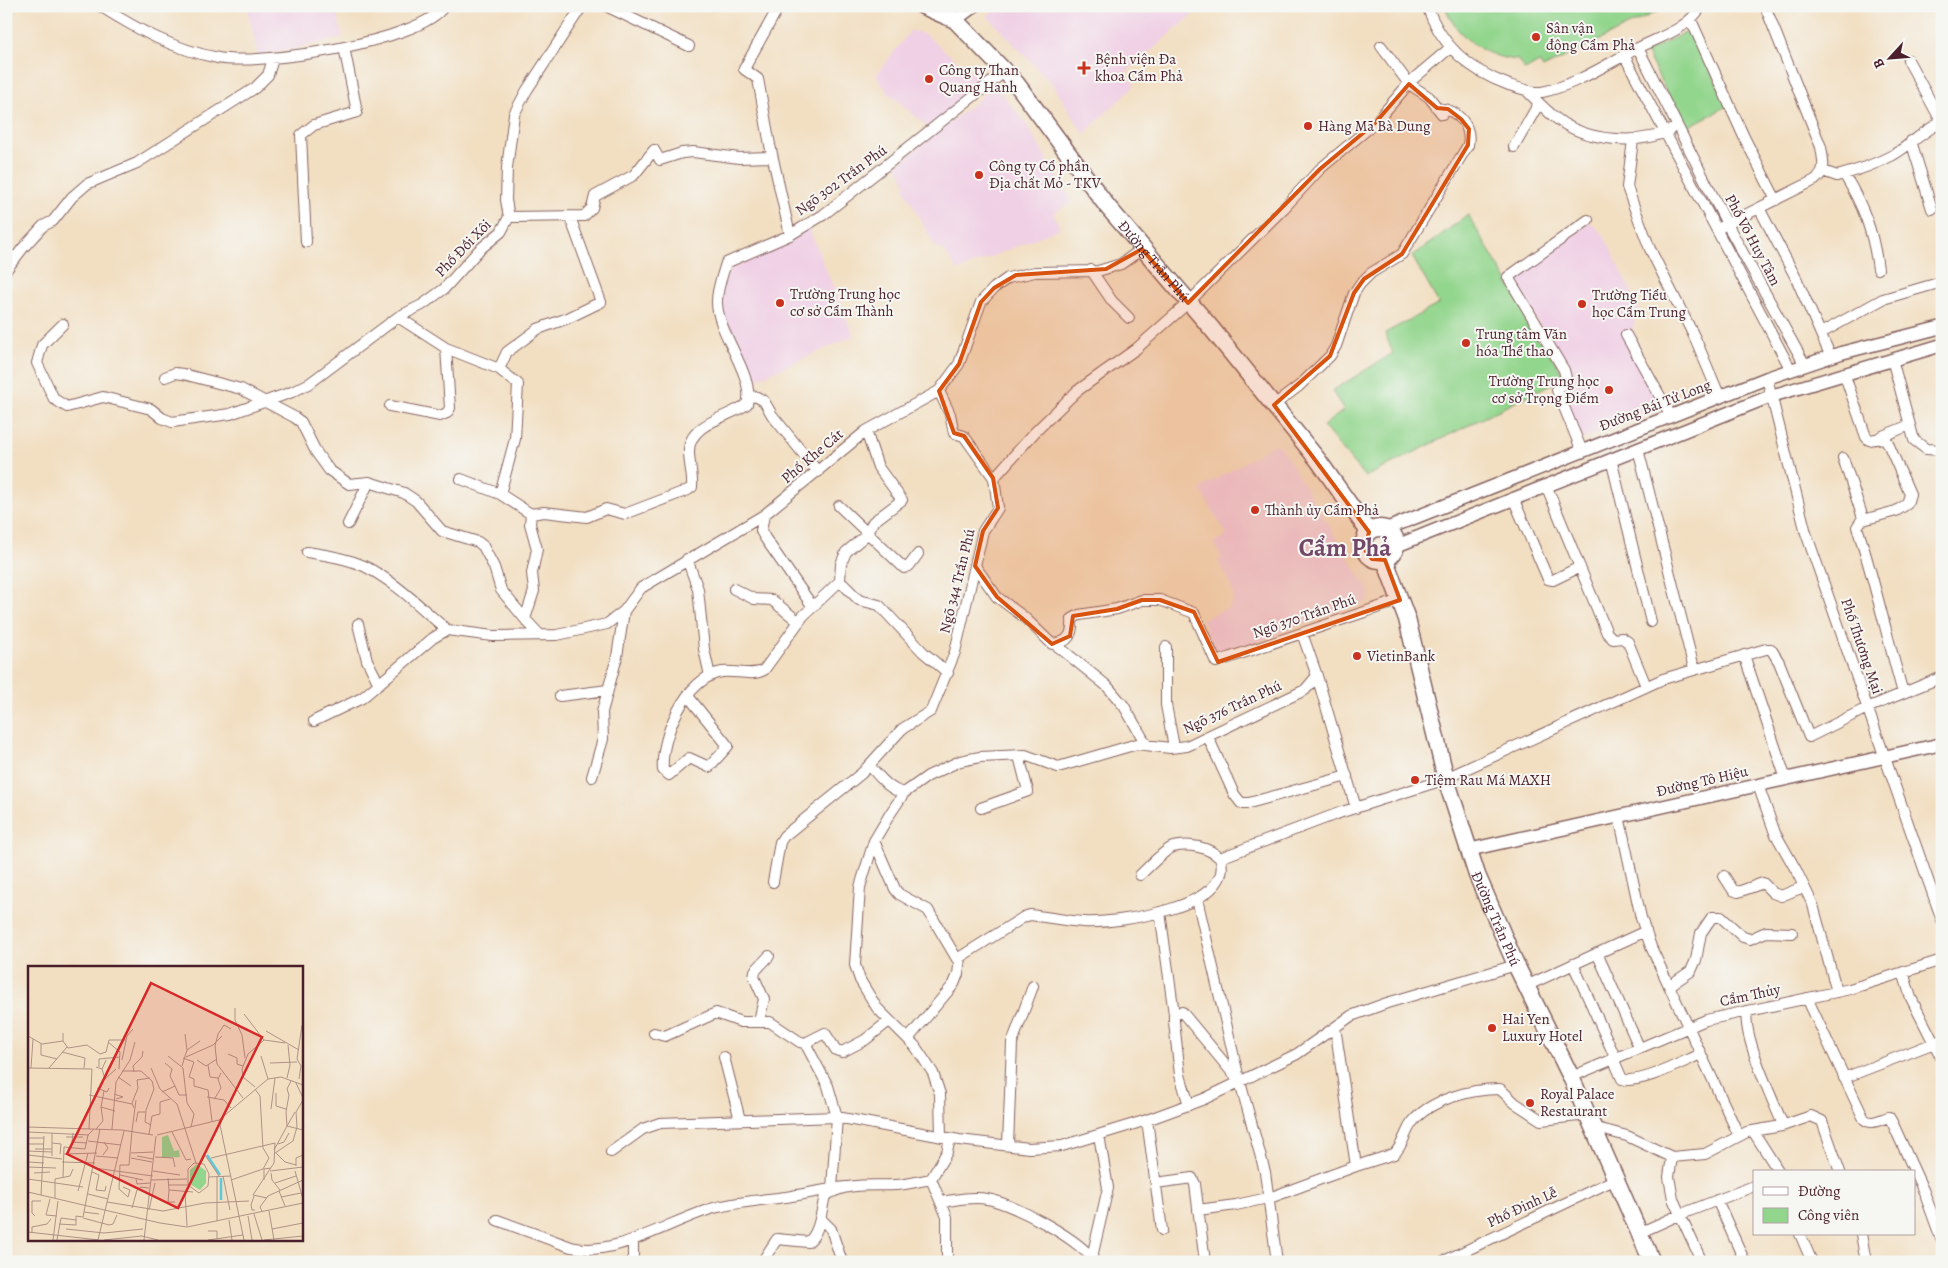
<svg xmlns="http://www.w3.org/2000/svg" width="1948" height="1268" font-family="Alegreya,serif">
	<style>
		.built { fill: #f0d0e5 }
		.green { fill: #92d58c; stroke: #6e7a5c }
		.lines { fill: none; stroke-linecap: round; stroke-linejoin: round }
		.minor-casing { stroke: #856260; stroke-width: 12 }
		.tertiary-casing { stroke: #856260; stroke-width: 15 }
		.primary-casing { stroke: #856260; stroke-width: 19 }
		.minor { stroke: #fff; stroke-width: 10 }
		.tertiary { stroke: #fff; stroke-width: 12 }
		.primary { stroke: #fff; stroke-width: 16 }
		.marked { fill: #d8530f; fill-opacity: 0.2; stroke: #d8530f; stroke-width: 4; stroke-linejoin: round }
		.poi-dot { fill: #c8321e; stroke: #f6f6f2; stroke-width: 2 }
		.labels { text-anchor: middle; stroke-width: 4; stroke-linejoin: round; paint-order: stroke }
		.poi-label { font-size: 15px; fill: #4a1f2b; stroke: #f6f6f2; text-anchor: start }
		.street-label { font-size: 15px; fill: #4a1f2b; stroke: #f6f6f2 }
		.town-label { font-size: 25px; font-weight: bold; fill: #724767; stroke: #f6f6f2 }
		.inset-river { fill: none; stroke: #5fc7db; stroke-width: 2.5 }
		.inset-road { fill: none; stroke: #af9286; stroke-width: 1 }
		.view { fill: #d62828; fill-opacity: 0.15; stroke: #d62828; stroke-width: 2.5 }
		.inset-edge { fill: none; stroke: #4a1f2b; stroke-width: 2.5 }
	</style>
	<rect width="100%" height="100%" fill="#f6f6f2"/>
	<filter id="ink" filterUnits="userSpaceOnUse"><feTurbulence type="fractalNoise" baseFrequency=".02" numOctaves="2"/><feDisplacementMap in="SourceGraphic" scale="10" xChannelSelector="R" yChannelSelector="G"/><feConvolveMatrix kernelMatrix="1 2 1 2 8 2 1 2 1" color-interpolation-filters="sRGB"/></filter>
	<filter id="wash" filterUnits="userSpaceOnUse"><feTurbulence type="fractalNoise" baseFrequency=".0096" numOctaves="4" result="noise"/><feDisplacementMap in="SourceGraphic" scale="20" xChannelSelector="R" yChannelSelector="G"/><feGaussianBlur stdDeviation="1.12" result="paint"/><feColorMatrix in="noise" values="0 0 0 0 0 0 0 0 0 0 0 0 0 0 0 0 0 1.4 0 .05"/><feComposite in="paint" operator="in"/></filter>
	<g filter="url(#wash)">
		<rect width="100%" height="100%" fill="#f2dfc2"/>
		<path class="built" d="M247,6h88l8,32 -85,18z
			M1000,6h203l-78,67 10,12 -51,49 -31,-49 -66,-69z
			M911,30l15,5 58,48 -55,45 -41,-35 -12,-18z
			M995,86l30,36 47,80 -19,11 7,15 -102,43 -16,-23 -6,1 -33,-62 3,-2 -9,-20z
			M1590,222l14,13 35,73 -11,36 37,65 -85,31 -19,-48 2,-6 9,-7 -60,-98v-4z
			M809,229l45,107 -104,46 -28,-68v-24l3,-10 6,-11z
			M1275,444l5,2 89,145v6l-3,5 -75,26 -72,33 -17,-42 27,-11 5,-10 -5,-19 -11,-18 4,-3 -8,-16 13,-7 -27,-46z"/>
		<path class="green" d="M1445,6h223l-125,62 -4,-6 -14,8 -7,-10c-32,-2 -63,-23 -73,-54z
			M1690,30l38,76 -43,22 -39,-76z
			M1468,215l94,158 -1,6 -196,98 -42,-51 21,-16 -12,-19 61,-38 -8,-20 54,-29 -27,-48z"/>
	</g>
	<g filter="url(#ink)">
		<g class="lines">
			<defs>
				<path id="minor" d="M100,6c38,24 73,43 118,52 41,8 203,-16 226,-52
					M606,6l83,40
					M779,6l-35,63 14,10 12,66 20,90
					M1427,6c14,40 43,65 82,79 9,3 23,8 33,7 32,-6 65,-28 94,-43 21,-11 53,-20 65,-43
					M1691,20l53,117 32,63
					M1381,46l28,38 20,13 13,17
					M1638,48l89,176 78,141
					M1624,55l167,315
					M1526,90c10,10 20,21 31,29 29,22 81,27 113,11
					M1633,140l-6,47 6,17 17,45 45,89 25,59
					M1911,141l21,68
					M1514,147l25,-44
					M1823,171l14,5c19,-5 39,-12 56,-21 16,-9 28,-22 45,-31l2,-5 -32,-59
					M1844,174c20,33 29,57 34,95
					M1759,208l37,70 35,79
					M509,217l75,-1 8,-8 3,-12 39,-21 20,-25 6,10 22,-7 11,-1 46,6 33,-1
					M1721,227l94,-47c12,-10 8,-19 6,-33l-56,-141
					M306,242l-5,-107 13,-10 43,-13 -13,-65
					M6,252l9,7
					M6,270l17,-22 20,-22 10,-5 19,-24 15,-13 50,-21 118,-75 13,-13 5,-16
					M1091,270l21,31 17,17
					M398,317l48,31 53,21 19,15 -3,55 -15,55
					M63,324l-21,21 -5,18 17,36 13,8 36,-10 48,12 11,9 10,4 58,-8 62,-22 18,-9 88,-66 24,-12 22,-16 35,-39 22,-18 8,-15 -3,-17 1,-32 7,-54 13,-24 55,-84
					M1821,333l62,-34 59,-17
					M1626,335l45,81
					M1892,359l22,81 12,9 16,1
					M499,369l8,-17 31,-23 30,-11 33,-16 -31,-85
					M1844,373l22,64 3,3 14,-2 4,3 23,53 -3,10 -11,7 -33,9
					M165,377l10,-4 8,1 58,15 53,28 7,5 15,30 13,18 20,14 20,-2 35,11 12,8 26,30 36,11 5,4 11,21 7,23 24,29
					M1767,378l39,155 136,387
					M939,391l11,23 4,19 10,3 30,42
					M750,396l7,1 7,4 8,14 46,57
					M1274,405l25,-19 31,-30 6,-10 18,-53 6,-9 11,-11 31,-19 66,-109c4,-20 -11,-36 -31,-37
					M390,406l50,10 7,-3 3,-5 -4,-60
					M1880,437l30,-12
					M1638,449l56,219
					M1582,451l-25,-61 9,-12 -2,-8 -56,-93 80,-57
					M1843,458l20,60 -6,9c18,54 30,111 46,166
					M1611,459l40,163
					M461,479l39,15 31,20
					M1546,485l61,148 6,6 9,-1 6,4 18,44
					M1513,498l35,81 5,1 27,-13
					M839,506l65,62 5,-2 9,-12
					M764,515l-3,16 4,7 48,69
					M348,524l21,-42
					M307,552c19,3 39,6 57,14 31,15 57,42 83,64
					M687,559l11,30 6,60 6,27
					M975,566l22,31 27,20 28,27c17,-1 21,-10 20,-25l7,-4 38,-6 25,-9h18l34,13 22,49 184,-62
					M840,581l1,-17 5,-12 19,-16 8,-14 29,-22 -24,-33 -12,-36
					M734,589l20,10 18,1 27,22
					M358,624l9,36 12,24
					M539,634l-14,-15 9,-28 -2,-18 5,-24 -7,-25 1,-10 13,-2 43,5 19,-8 19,5 63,-24 4,-3c1,-12 -3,-23 -3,-35 -1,-29 41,-35 58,-48 9,-28 -31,-72 -30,-103 0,-13 6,-27 9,-38l64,-28 33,-20 181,-143
					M1055,644l52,42 17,20 22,38
					M1166,647v58l8,42
					M1744,655l42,124
					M1317,676l39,132
					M560,696l48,-6
					M688,696l40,50 -19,21 -20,-9 -20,17 -6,-5c-3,-32 23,-93 59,-98 13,-2 30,5 42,-2l39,-54 37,-35 19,19 20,5 44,47 25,21
					M314,721l48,-23 71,-60 14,-8 46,6 64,-1 50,-11 17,-13
					M1208,737l26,57 7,9h8l98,-27
					M869,765c10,11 20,25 35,28
					M592,777l11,-38 -1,-27 15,-55 7,-46 17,-23 123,-73 102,-84 73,-40 20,-27 22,-62 13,-14 14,-10 27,-6 63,-1 23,-7 21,-15
					M1446,778l217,-99 103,-30h5l8,13 30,75 58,-29 75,-31
					M1758,785l17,48 21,37 17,35 24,87
					M981,808l47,-17 -9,-35
					M1619,816l22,102 10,29 88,189
					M874,841l21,48 4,5 29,16 29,49 67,-42 6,-2c18,2 36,6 54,7 31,2 154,-15 136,-64
					M1220,858l119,-45 107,-34
					M1140,875c7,-6 24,-25 33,-28 17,-4 35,0 47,11
					M1724,876l9,14 5,2 25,-9 10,10 8,3 22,-9
					M773,882l7,-40 4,-6 78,-63 40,-44 29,-18 24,-59 28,-121 15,-23 -4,-30 41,-46 42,-41 59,-42 52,-46 96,-95 36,-39 55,-46 37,-43 38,-32
					M1197,899l42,180
					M1160,912l14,102
					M1597,953l42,94
					M1573,964l42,93
					M1903,972l8,26 31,61
					M1526,986l120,-55
					M1669,986l22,-15 5,-11 5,-27 11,-16h9l22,20 7,2 16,-7 26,1
					M1807,998l57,121c8,7 16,0 25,-2l4,7 31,68 18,49
					M1747,1011c-5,25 26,89 36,114
					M759,1021l5,-22 -10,-22 1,-6 14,-15
					M1335,1027l21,139 38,-12c8,-7 11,-21 17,-30 18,-25 61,-35 89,-35l15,14 26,17 47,-5
					M654,1033l11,3 51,-23 25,9h29l30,20 5,1 20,-10 11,17 6,2 23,-12 24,-19
					M908,1039l46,-55 4,-10 2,-16
					M805,1043l23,43 9,31 -5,71
					M724,1057l16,63
					M1613,1058l9,21c18,6 62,-18 79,-25
					M1571,1077l135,-57 144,-31 92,-29
					M1844,1078l98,-38
					M1189,1105l-9,-30 -6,-53v-8l8,-2 58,70 25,90 12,90
					M1147,1120l15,110
					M1593,1127l34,9 45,21 33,-3 42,-22 35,-6 29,-10 11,5 18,51
					M1753,1131l26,41
					M941,1137l-1,-43 -7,-21 -18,-27 -38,-38 -17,-28 -5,-15 5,-78 14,-46 16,-27 14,-21 24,-17 32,-15 20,-4 45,-2 33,12 79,-23 33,4 17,-2 118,-56 12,-14 -15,-43
					M1008,1145l4,-102 21,-57
					M611,1152l32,-23 17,-6 177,-6 122,23 70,8 33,-2 85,-26 57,-21 93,-45 54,-38 36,-13 129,-38
					M1672,1157l-3,20 4,22 29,63
					M1156,1183l36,-5 3,6 10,78
					M1717,1200l28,62
					M941,1202c15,-2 31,-6 46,-3 23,3 97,42 107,63
					M1198,1210l38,-5 36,-8 84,-31
					M820,1218l11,11 11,33
					M497,1220l74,27c44,11 100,-27 143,-39 23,-6 48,-8 72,-11 20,-3 40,-8 60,-10
					M1639,1233l40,-18 75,-29
					M1800,1234l12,28
					M1861,1234l5,28
					M1092,1257l16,-69 -9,-53
					M947,1258v-41l-16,-38 16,-27 3,-13
					M633,1262v-22
					M762,1262l15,-23 31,3c12,-9 13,-31 17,-46 21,-14 46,-10 70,-11 12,0 24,-4 36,-6
					M1442,1262l174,-83"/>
				<path id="tertiary" d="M955,20l19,-14
					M1386,529l381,-151 74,-25 101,-26
					M1396,546l375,-150 171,-51
					M1468,850l474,-106"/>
				<g id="primary">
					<path id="s1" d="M923,6l32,14 61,63 91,123 105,123 106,131 51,72"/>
					<circle cx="1380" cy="544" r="16"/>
					<path id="s2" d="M1385,560l22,59 39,160 31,96 39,90 55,112 81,185"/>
				</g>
			</defs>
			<use href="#minor" class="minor-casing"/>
			<use href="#tertiary" class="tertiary-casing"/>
			<use href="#primary" class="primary-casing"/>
			<use href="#minor" class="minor"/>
			<use href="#tertiary" class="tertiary"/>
			<use href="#primary" class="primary"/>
		</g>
	</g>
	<path class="marked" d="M1409,84l28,24 11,1 13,10 8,10 -1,16 -66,109 -38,25 -10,14 -24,63 -56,49 95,127 -4,18 7,9 13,1 15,40 -182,62 -24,-50 -34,-12h-18l-25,9 -44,7 -3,20 -18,8 -55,-47 -22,-31 8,-35 15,-23 -5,-30 -29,-42 -10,-3 -15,-42 20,-27 22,-62 13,-14 22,-13 90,-6 36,-20 46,54 132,-134 55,-46z"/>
	<g class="poi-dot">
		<circle cx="1536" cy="37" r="5"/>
		<path d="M1081.5 60.5h5v5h5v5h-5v5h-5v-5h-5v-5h5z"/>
		<circle cx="929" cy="79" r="5"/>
		<circle cx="1308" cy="126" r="5"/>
		<circle cx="979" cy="175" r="5"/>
		<circle cx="780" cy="303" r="5"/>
		<circle cx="1582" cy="304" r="5"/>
		<circle cx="1466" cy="343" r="5"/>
		<circle cx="1609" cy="390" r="5"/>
		<circle cx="1255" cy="510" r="5"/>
		<circle cx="1357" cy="656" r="5"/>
		<circle cx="1415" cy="780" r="5"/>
		<circle cx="1492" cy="1028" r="5"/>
		<circle cx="1530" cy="1103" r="5"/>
	</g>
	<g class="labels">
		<g class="poi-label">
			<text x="1546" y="33">Sân vận<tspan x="1546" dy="17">động Cẩm Phả</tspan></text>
			<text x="1095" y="64">Bệnh viện Đa<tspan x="1095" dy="17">khoa Cẩm Phả</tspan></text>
			<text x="939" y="75">Công ty Than<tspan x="939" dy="17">Quang Hanh</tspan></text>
			<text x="1318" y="131">Hàng Mã Bà Dung</text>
			<text x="989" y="171">Công ty Cổ phần<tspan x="989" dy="17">Địa chất Mỏ - TKV</tspan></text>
			<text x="790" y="299">Trường Trung học<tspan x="790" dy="17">cơ sở Cẩm Thành</tspan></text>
			<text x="1592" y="300">Trường Tiểu<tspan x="1592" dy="17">học Cẩm Trung</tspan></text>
			<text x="1476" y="339">Trung tâm Văn<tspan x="1476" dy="17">hóa Thể thao</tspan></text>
			<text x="1599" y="386" text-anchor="end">Trường Trung học<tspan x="1599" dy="17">cơ sở Trọng Điểm</tspan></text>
			<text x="1265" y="515">Thành ủy Cẩm Phả</text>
			<text x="1367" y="661">VietinBank</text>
			<text x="1425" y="785">Tiệm Rau Má MAXH</text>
			<text x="1502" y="1024">Hai Yen<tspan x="1502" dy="17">Luxury Hotel</tspan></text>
			<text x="1540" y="1099">Royal Palace<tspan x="1540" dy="17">Restaurant</tspan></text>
		</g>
		<g class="street-label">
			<text transform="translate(841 180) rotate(-36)" y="5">Ngõ 302 Trần Phú</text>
			<text transform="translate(1753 240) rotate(62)" y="5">Phố Võ Huy Tâm</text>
			<text transform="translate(463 248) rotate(-46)" y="5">Phố Đồi Xôi</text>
			<text dy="5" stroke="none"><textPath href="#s1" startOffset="348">Đường Trần Phú</textPath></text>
			<text transform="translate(1655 405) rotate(-21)" y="5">Đường Bái Tử Long</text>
			<text transform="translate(812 456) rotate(-40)" y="5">Phố Khe Cát</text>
			<text transform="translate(957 581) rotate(-76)" y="5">Ngõ 344 Trần Phú</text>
			<text transform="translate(1304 616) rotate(-19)" y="5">Ngõ 370 Trần Phú</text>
			<text transform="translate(1862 646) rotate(71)" y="5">Phố Thương Mại</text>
			<text transform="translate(1232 707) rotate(-25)" y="5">Ngõ 376 Trần Phú</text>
			<text transform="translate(1702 781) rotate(-13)" y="5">Đường Tô Hiệu</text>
			<text dy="5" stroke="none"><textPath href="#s2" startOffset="376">Đường Trần Phú</textPath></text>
			<text transform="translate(1750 995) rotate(-12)" y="5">Cẩm Thủy</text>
			<text transform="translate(1522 1207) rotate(-25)" y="5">Phố Đinh Lễ</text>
		</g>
		<g class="town-label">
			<text x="1345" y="556">Cẩm Phả</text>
		</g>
	</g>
	<g transform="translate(28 966)">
		<rect width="275" height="275" fill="#f2dfc2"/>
		<path d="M140,169l6,16 5,-1 1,7 -18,1v-21zM169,198l9,7v12l-6,7 -10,-6v-14z" fill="#92d58c"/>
		<path class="inset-river" d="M179,189l13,20M193,212v22"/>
		<path class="inset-road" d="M207,42v12l7,15 3,23M216,48l20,26 21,3M203,63l-7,-4 -6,9 -3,12 2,18 26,34M238,65l33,19M35,67v8l5,7 19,-3 13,9 6,-2 3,-12h17M0,70l14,8 21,-3M80,76l12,10 -1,17M13,78v11l16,4M159,84l13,-9M34,86l23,6 -1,10M200,88l9,4v6l6,2M140,90l15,12 4,35 7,11 -3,13M233,90l7,23M158,91l27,-12 9,-9M155,92l11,4 -5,15 5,2v7l14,4 4,31M94,94l5,-24 6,-7M169,94l9,6 11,-7M242,97l27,-1M180,99l2,12 8,1M154,100l5,-16 -2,-16M68,101l6,2 4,-9M71,101v-8l21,-2M0,102l64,1 -3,60M3,102l2,-29M21,102l18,-21M123,102l9,21 17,15 19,59M74,103l3,10 11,-10M94,105h19l11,10 2,8 -8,21 -1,12 6,3M106,106l-1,-6 9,-9 1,-6M90,111l13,9M259,112l3,-13 -2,-20M271,113l2,-13 -4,-7 5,-34M268,117l7,15M147,120l4,9h8M227,121l-12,-10 -1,-8 6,-15 16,-14M69,122l10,4 2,-4M134,126l13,-6 -5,-10 2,-7 -7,-6M248,127v13l10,3M86,128l9,3 -7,2M61,129l43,9M179,131l17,3 7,8M187,132l6,-10 -3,-9 3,-6M73,141l3,-16M106,142l-2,-5 6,-15 -1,-8 13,-2M243,143l4,-31M267,146l-8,14 16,4M191,154l25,120M108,156l2,-10h7M0,161l94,3 31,5M68,163l7,-8 -2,-14 14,4M84,163l4,-47 14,-22 5,-18M104,165l4,-31M0,166l61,3M144,166l14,28 5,-1M24,167v23M45,167l-1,9 15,1M121,168l3,-18 8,-2v-12l10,-3M129,169l62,-15 49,-41 13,-2 22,8M38,171h17M0,172h16M60,175l33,4M24,177l9,1 -1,10M0,178h16M250,178l6,-2 5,-9M7,183h17M246,184l13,-24 -1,-14 3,-17 -2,-6 4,-8M0,185l24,1M103,187l22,-1M247,187l18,-12 4,-14 -1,-15 7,-12M248,187l9,9 11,3M36,188l33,-1M0,189l34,4M75,189l5,-7 -4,-6M68,190l22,2M109,190l16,3M127,191l18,1 2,9M103,192l21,4M183,192l64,-15M0,196l16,1M34,196l33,1M166,197l10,1 5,10 -1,12 -9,7 -11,-8v-16zM173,197l4,-8 14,21M268,200v-8l7,-3M0,201l28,1M66,202l59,8M125,205l27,4M242,205l33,-4M267,205l8,28M64,206l7,3 -3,15 9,1 1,-5M6,207l16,-1M243,207l1,7 8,10M92,209l23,5M189,210v45M195,210l7,34M35,211l1,-30 21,2 3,-14 6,-6M181,211l22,-1M140,212l1,12 24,2M0,213l55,8M108,213l1,5 13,-1M123,214l36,-1M203,214l32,-11 6,-11 -6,-10 -3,-52 -5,-7M236,214v-11l7,-1M247,217l21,-7M140,219h20M95,221l7,3 -2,7 -9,-8 1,-24h9l3,-34M141,224l-1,12h7M50,225l10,-38M251,225l6,15M0,226l132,31 27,4 116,-24M157,226l2,34M60,228l20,5M13,229l3,-59M226,230l-3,9 1,5h3M253,231l20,-4M27,232v-19l15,-3 3,-7M239,232l-14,-3 21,-32 1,-20M22,233l-4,16 11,1M79,236l56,9 42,-8 44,-2M104,242l5,-18 4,-3 8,1M121,244l6,-27M234,245l-2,-4 8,-11 35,-16M241,245l5,29M56,246l15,2M226,248l8,26M7,250l-3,-3v-12h9M220,250l4,24M55,252l26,7 4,-1 4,-9M201,254l3,20M31,258l17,1v-9l7,1 17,-88M38,263l38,4 39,-4M244,263l31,-6M180,265h9v8M0,266l71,8M4,267v-6l15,-3 4,-5M25,274l5,-39M29,274l4,-22 15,2M70,274l26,-109M76,274l38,-4 16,4M116,274l12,-104M180,274l35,-5M236,274l39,-4"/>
		<path class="view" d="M123,17l111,54 -84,171 -111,-54z"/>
		<rect width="275" height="275" class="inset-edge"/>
	</g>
	<rect width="1948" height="1268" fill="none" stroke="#f6f6f2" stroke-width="25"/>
	<rect x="1753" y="1170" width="162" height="65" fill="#f6f6f2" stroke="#b1a0a2"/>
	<rect x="1763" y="1187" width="25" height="8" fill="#ffffff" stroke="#b1a0a2"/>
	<text x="1798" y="1196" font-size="15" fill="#4a1f2b">Đường</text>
	<rect x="1763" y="1208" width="25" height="15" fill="#92d58c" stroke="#b1a0a2"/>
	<text x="1798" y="1220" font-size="15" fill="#4a1f2b">Công viên</text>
	<g transform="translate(1890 58) rotate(244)" stroke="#f6f6f2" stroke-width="4" paint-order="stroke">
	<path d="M0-4L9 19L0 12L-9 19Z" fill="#4a1f2b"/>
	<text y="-8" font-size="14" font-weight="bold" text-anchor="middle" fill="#4a1f2b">B</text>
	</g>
</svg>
